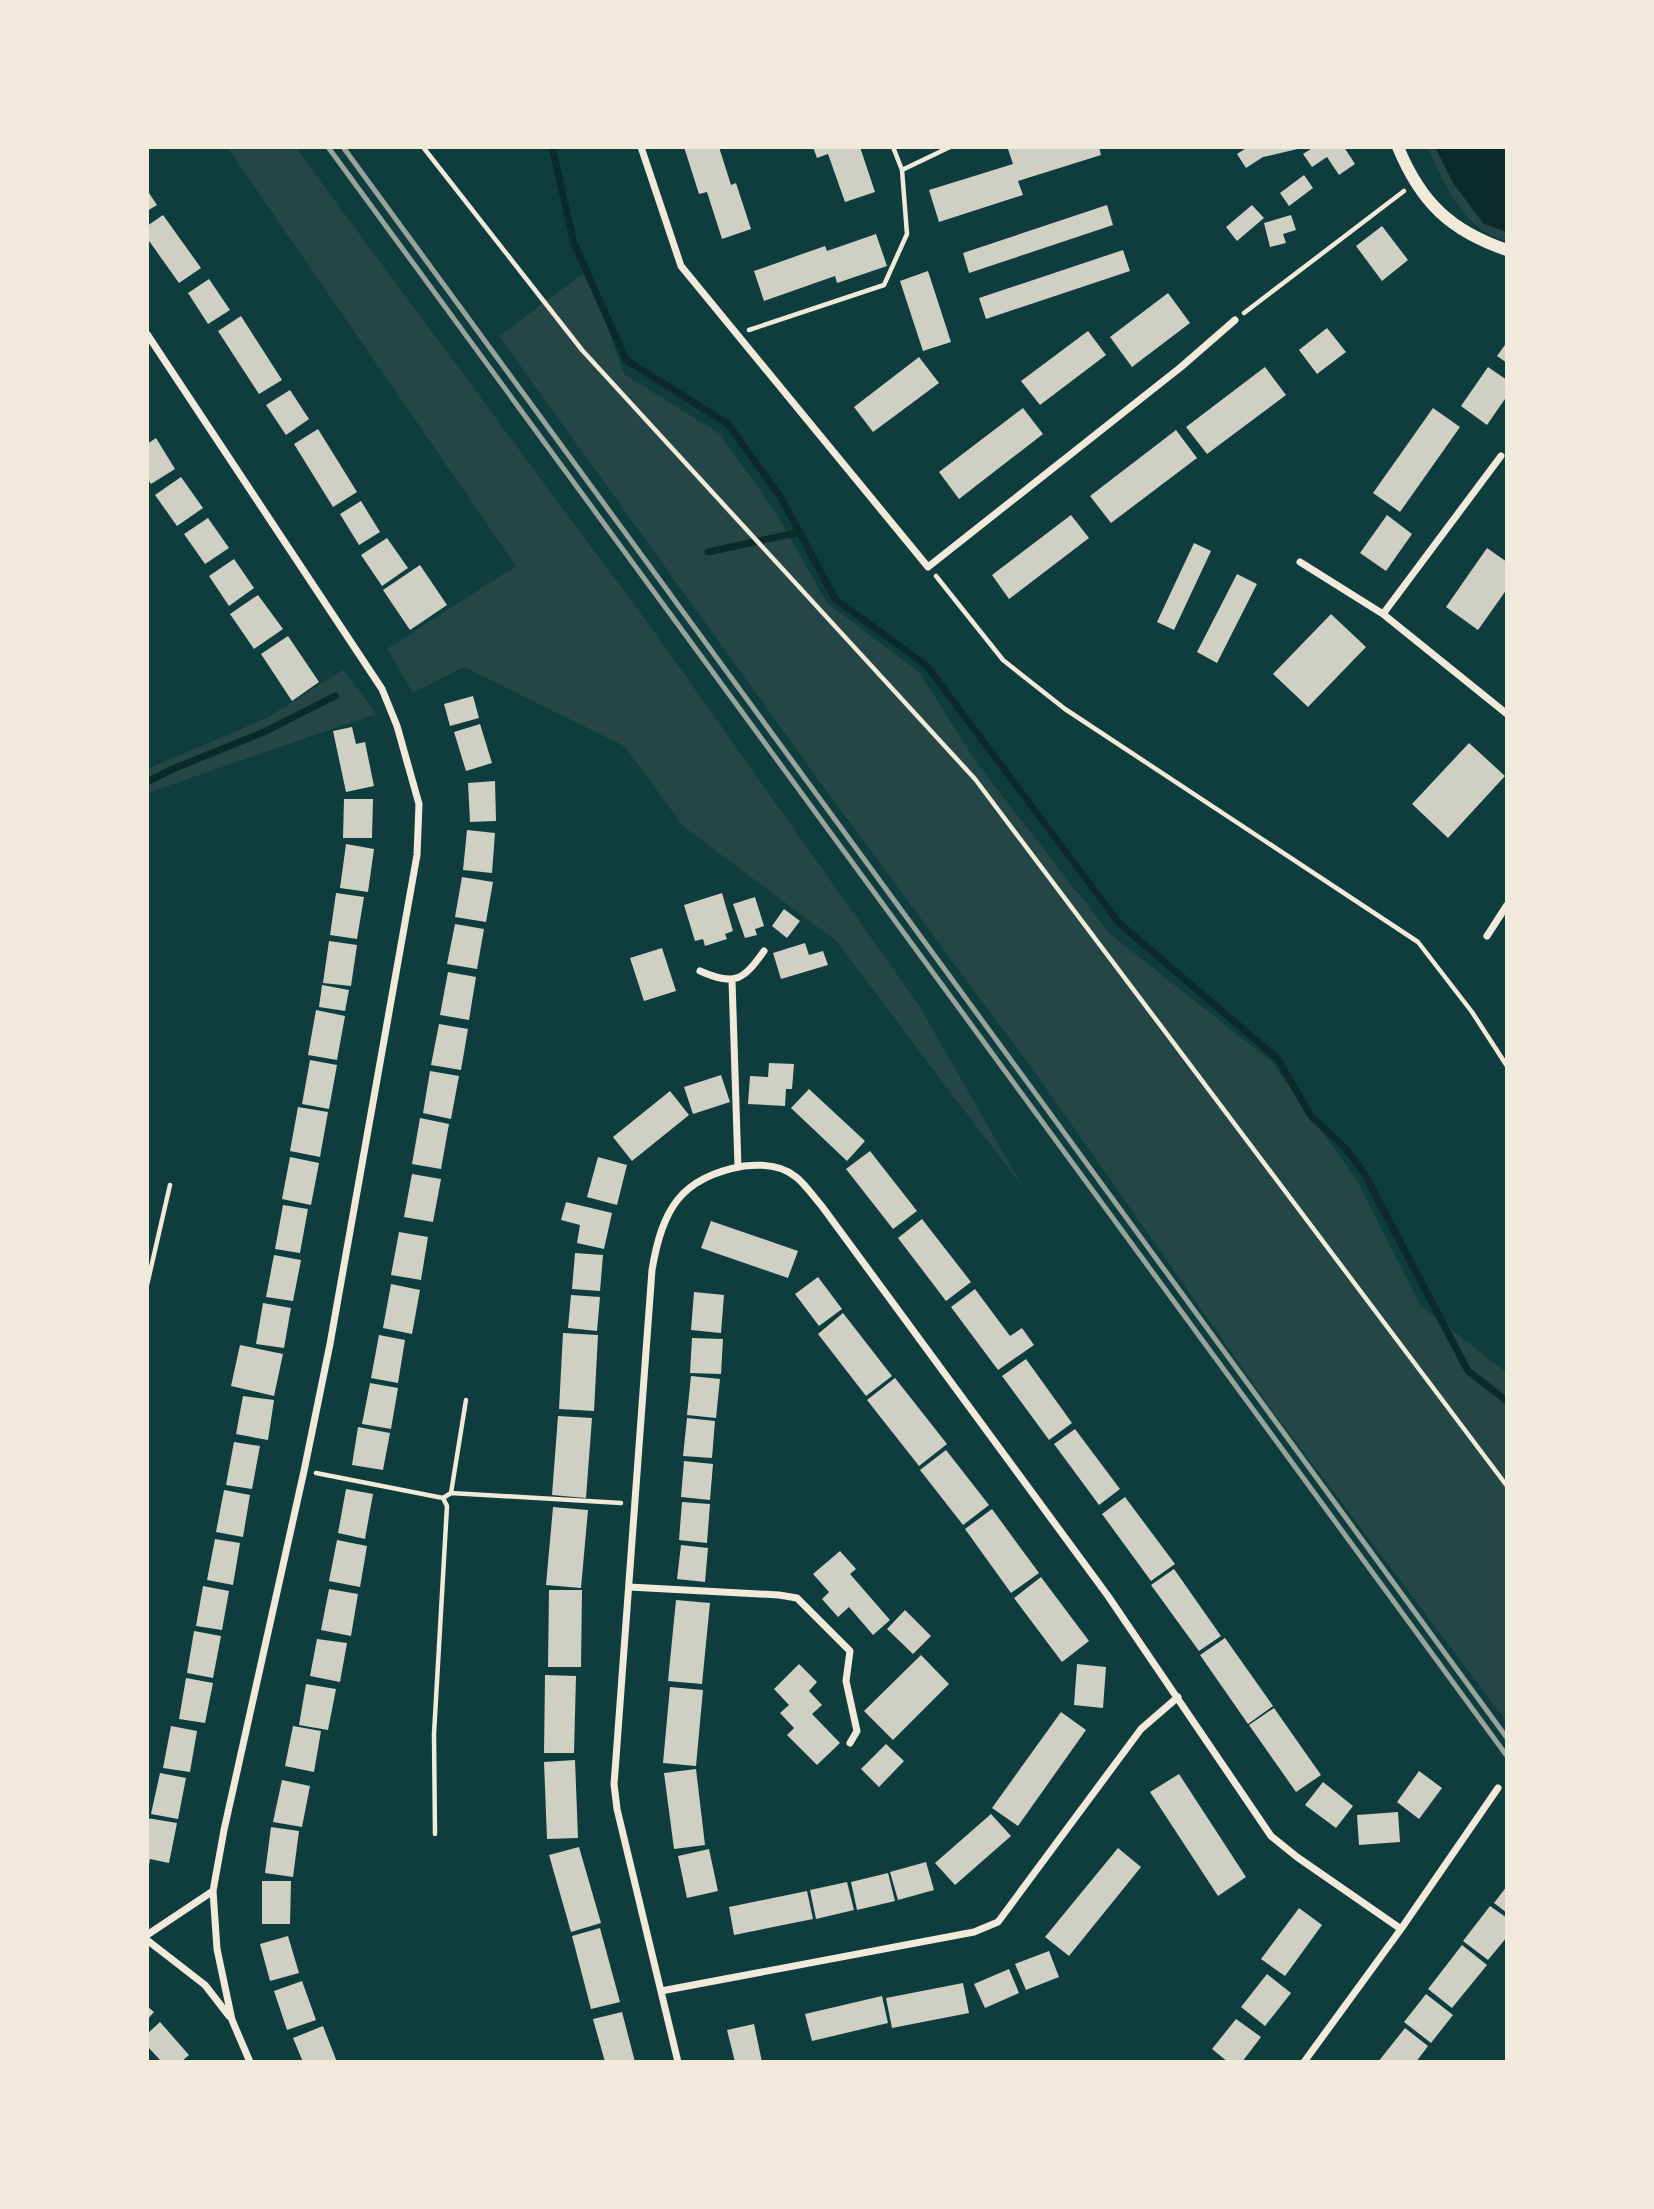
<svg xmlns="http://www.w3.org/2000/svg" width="1654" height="2209" font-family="'Roboto Condensed',sans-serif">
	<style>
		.green { fill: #244646 }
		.water { fill: #0a2a2b }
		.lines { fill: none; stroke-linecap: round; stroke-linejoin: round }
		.stream { stroke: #0a2a2b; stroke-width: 7 }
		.building { fill: #cfcfc3 }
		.path { stroke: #f1e9da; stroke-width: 4.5 }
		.minor { stroke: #f1e9da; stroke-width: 7 }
		.tertiary { stroke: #f1e9da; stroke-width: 12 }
		.rail { stroke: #97a49c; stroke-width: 5 }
	</style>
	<rect width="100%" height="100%" fill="#0f3d3e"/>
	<path class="green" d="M227,147h68l360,486 263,371 106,185 -188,-248 -152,-114 -60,-81 -160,-79 -51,26 -26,-44 129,-83z
		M1427,147h80v94c-44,-10 -62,-57 -80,-94z
		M588,270l36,104 96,60 56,79 51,90 92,69 59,93 132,169 162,128 84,117 64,126 87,68v349l-233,-309 -238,-339 -214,-289 -323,-449z
		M343,670l33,44 -229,79v-24l120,-51z"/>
	<path class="water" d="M1435,147h72v85l-23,-8 -31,-41z"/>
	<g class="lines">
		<path class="stream" d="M552,147l22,96 52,117 102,64 54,75 53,100 92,67 192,257 159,136 33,57 35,33 18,24 104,198 39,30
			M708,552l92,-20
			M147,782l28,-14 89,-36 71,-36"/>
	</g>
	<path class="building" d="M684,147h35l12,38 5,-2 15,46 -29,10 -15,-47 -8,2z
		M813,147h47l15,45 -30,10 -17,-48 -11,4z
		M1013,147h86l2,8 -83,26 5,14 -84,27 -10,-32 84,-26 -5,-15z
		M1248,147h54v1l-39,9 -17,11 -9,-14z
		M1314,147h30l11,17 -16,11 -12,-18 -15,10 -9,-13z
		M1304,175l9,13 -24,18 -9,-13z
		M147,190l10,15 -10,6z
		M1107,205l6,20 -144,48 -6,-20z
		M1252,205l12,13 -27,23 -11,-14z
		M163,215l38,53 -22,15 -32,-45v-12z
		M1291,215l5,15 -13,4 3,9 -16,4 -6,-24z
		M1382,226l26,34 -26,21 -26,-35z
		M876,234l11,32 -50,17 -2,-7 -71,25 -10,-30 71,-25 2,5z
		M1123,250l7,21 -144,48 -7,-21z
		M928,271l23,71 -28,9 -23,-70z
		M209,279l21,31 -22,14 -20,-31z
		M1168,293l22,30 -58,44 -22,-30z
		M241,316l41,64 -23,14 -41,-63z
		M1327,328l19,24 -29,22 -18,-24z
		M1088,331l18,24 -66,50 -19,-24z
		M1507,342v21l-10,-7z
		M919,357l20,26 -66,49 -19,-25z
		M1265,367l21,28 -79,59 -21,-27z
		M1488,367l19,13v16l-20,29 -26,-19z
		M290,390l19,29 -23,16 -20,-30z
		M1023,408l20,26 -84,65 -20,-27z
		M1433,408l27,19 -60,85 -27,-19z
		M318,429l39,63 -24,15 -39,-63z
		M1176,430l21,28 -86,65 -21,-27z
		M156,438l19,31 -24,15 -4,-6v-34z
		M181,477l22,31 -26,18 -22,-31z
		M361,501l19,31 -21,13 -19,-31z
		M1071,515l18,23 -80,61 -17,-24z
		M1387,515l25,19 -26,37 -26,-18z
		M208,518l21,30 -24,16 -21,-30z
		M387,538l21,30 -26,18 -21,-31z
		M1194,543l17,8 -37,79 -17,-8z
		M1487,548l20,14v27l-29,41 -32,-23z
		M234,559l20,29 -25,18 -20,-30z
		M420,565l27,40 -37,25 -27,-40z
		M1237,574l20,10 -40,79 -20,-11z
		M258,595l25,34 -29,20 -24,-35z
		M1331,614l35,33 -58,60 -35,-33z
		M288,636l31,46 -27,19 -31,-47z
		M473,696l6,22 -29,8 -6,-22z
		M480,724l12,39 -26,8 -12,-39z
		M352,727l4,17 9,-2 9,44 -28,6 -13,-61z
		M1469,743l36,33 -57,62 -36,-34z
		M495,781l1,40 -26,1 -2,-39z
		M344,799h29l-1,39h-29z
		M467,830l28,3 -3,40 -29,-3z
		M346,844l28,5 -6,43 -28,-4z
		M462,877l31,5 -7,40 -31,-5z
		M336,893l28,4 -7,42 -27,-4z
		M722,893l11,38 -8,3 2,5 -22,7 -2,-7 -8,2 -11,-36z
		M755,897l9,29 -9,3 2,6 -12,3 -12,-34z
		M784,909l16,12 -13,17 -15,-12z
		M455,924l29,5 -7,40 -30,-5z
		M329,941l28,4 -6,41 -28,-3z
		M805,943l4,12 14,-4 5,14 -47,14 -8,-26z
		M662,948l14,43 -32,10 -14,-43z
		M448,972l28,5 -7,43 -29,-5z
		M322,985l27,5 -4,21 -26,-4z
		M316,1010l29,6 -8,44 -29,-5z
		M439,1024l29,5 -7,41 -30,-5z
		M310,1060l27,5 -8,44 -27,-5z
		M769,1063l25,1 -2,25h-6l-1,17 -37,-2 2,-28 18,1z
		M430,1071l29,5 -8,43 -28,-6z
		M721,1075l9,27 -37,12 -9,-27z
		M809,1089l56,52 -18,20 -56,-53z
		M670,1091l19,24 -57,46 -19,-24z
		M298,1107l30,5 -8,45 -30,-6z
		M420,1118l29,6 -8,45 -29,-5z
		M870,1151l47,60 -24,18 -47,-60z
		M290,1157l29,6 -8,42 -29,-6z
		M598,1157l29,8 -10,40 -30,-8z
		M412,1174l29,5 -8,43 -29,-5z
		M566,1202l46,11 -8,36 -27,-6 3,-18 -19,-5z
		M283,1205l25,4 -8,44 -25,-4z
		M922,1219l49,63 -25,19 -48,-63z
		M711,1221l87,30 -10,27 -87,-30z
		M399,1232l29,5 -7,43 -30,-5z
		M575,1253l28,2 -3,36 -28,-2z
		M274,1255l27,5 -8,41 -27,-4z
		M818,1277l24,32 -23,17 -24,-32z
		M391,1284l29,6 -8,44 -29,-6z
		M975,1289l35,47 12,-8 12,17 -36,25 -47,-63z
		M694,1292l30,3 -3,38 -30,-3z
		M571,1295l29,2 -3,34 -29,-3z
		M263,1303l28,5 -7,40 -28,-4z
		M843,1313l49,63 -26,20 -48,-62z
		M563,1333l35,2 -4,76 -35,-2z
		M379,1335l26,5 -7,43 -27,-5z
		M692,1338l31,1 -2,35 -31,-1z
		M240,1345l43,9 -9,42 -43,-10z
		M1026,1359l46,64 -23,17 -47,-64z
		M691,1376l29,3 -4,39 -29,-3z
		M895,1378l52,66 -28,22 -52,-66z
		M370,1383l28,5 -7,41 -29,-5z
		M243,1396l31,4 -6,40 -32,-6z
		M558,1416l34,2 -6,80 -34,-3z
		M687,1418l28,3 -3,37 -29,-2z
		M358,1427l32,6 -7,37 -31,-5z
		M1075,1429l45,60 -21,16 -45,-61z
		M234,1442l26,4 -8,43 -26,-4z
		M946,1450l43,55 -26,20 -43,-55z
		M684,1461l29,3 -3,36 -29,-3z
		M346,1489l27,5 -8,45 -27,-6z
		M224,1490l26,5 -7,42 -27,-5z
		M1125,1497l50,67 -24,17 -49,-67z
		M682,1502l28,2 -3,39 -28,-3z
		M553,1507l35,3 -7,78 -35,-3z
		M992,1509l47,64 -28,20 -46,-64z
		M215,1539l25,4 -7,42 -26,-5z
		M337,1540l30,6 -7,41 -31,-6z
		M681,1545l27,3 -3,34 -28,-3z
		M840,1551l16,18 -6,5 40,46 -17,15 -24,-28 -11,10 -16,-18 7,-7 -16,-18z
		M1174,1569l47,67 -22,15 -48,-66z
		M1041,1577l48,64 -27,21 -48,-64z
		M203,1586l26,5 -7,39 -26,-4z
		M329,1589l29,5 -7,42 -30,-6z
		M549,1590h33l-1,77h-33z
		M676,1600l34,3 -8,81 -34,-3z
		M905,1610l26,26 -18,18 -26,-25z
		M194,1631l27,5 -8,42 -26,-5z
		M1225,1638l48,68 -25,18 -48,-69z
		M317,1639l30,4 -7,39 -30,-6z
		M921,1655l28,29 -56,56 -29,-29z
		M799,1664l18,18 -8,9 13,14 -10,9 28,29 -23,22 -30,-30 7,-7 -14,-15 9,-8 -15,-16z
		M1077,1664l29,3 -3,41 -29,-3z
		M545,1675l31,1 -2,77h-30z
		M186,1678l27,5 -8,40 -26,-4z
		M306,1684l30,5 -8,41 -29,-5z
		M670,1687l33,3 -7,76 -33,-3z
		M1274,1708l47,67 -25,17 -47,-67z
		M1061,1712l25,18 -68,96 -26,-18z
		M171,1726l26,5 -7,41 -27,-4z
		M293,1726l28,5 -7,41 -29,-6z
		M886,1744l18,17 -25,26 -18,-18z
		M575,1760l3,78 -31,1 -3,-77z
		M696,1769l9,76 -31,4 -10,-76z
		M1419,1771l23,17 -23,31 -22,-17z
		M160,1773l26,5 -8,41 -27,-5z
		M1179,1774l67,103 -28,19 -68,-104z
		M282,1780l28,6 -8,41 -29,-5z
		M1323,1782l30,24 -17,22 -31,-23z
		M1398,1812l2,30 -41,3 -2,-30z
		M991,1814l20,22 -56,49 -20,-22z
		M147,1818l30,5 -8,40 -19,-4 -2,10z
		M271,1827l28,4 -6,46 -28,-4z
		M579,1847l22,76 -30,9 -22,-77z
		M1118,1848l23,19 -72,89 -24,-19z
		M709,1849l9,42 -31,7 -9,-42z
		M926,1862l8,28 -36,10 -8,-28z
		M888,1873l7,28 -38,9 -6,-28z
		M262,1881h29l-1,43h-28z
		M847,1882l7,28 -38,9 -6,-29z
		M1507,1886v27l-13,-10z
		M807,1891l6,28 -79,16 -5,-28z
		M1490,1906l17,12v19l-19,23 -25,-19z
		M1299,1908l23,17 -37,51 -24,-17z
		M600,1928l20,74 -29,7 -19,-73z
		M288,1936l11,37 -29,8 -10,-37z
		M1462,1945l25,20 -35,43 -24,-19z
		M1049,1951l10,26 -33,13 -11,-26z
		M1009,1969l10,24 -34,15 -11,-24z
		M1267,1974l24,19 -26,33 -24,-19z
		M302,1981l14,39 -29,10 -13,-39z
		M963,1983l6,30 -77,15 -6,-30z
		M1426,1994l27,21 -22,28 -27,-21z
		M882,1996l6,27 -76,18 -7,-27z
		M147,2006l7,6 -7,8z
		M622,2012l13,50h-30l-12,-43z
		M1236,2019l25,18 -19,25h-14l-16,-13z
		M160,2022l29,33 -8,7h-19l-15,-16v-12z
		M754,2024l8,38h-27l-8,-32z
		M323,2026l14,36h-34l-10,-24z
		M1405,2028l23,18 -12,16h-38z"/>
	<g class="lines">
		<path class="path" d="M423,147l159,203 393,429 532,707
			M893,147l9,23
			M1244,313l160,-122
			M749,330l135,-45 23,-51 -5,-64 48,-23
			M936,576l67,84 62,49 353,233 54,70 35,54
			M147,1285l23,-100
			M316,1473l127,25 8,-5 15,-93
			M451,1493l170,10
			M435,1834l-1,-100 13,-228 -4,-8"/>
		<path class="minor" d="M641,147l40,119 247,301 253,-200 54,-47
			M147,334l235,355 15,37 22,78 -2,51 -87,489 -26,127 -80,359 -11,61 4,58 15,71 18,42
			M1300,562l83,52 124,100
			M1383,614l118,-158
			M1487,936l20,-31
			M700,971c34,15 43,10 64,-20
			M732,980l6,187
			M629,1587l150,8 18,3 53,53 -4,30 11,50 -7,12
			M147,1935l66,-44
			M147,1940l58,45 24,31
			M661,1991l313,-59 24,-10 143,-193 37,-32
			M678,2062l-61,-253 -3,-25 2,-26 36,-488c10,-60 28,-93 92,-104 17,-2 38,-1 52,11 9,7 17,19 25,28l287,391 163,240 26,21 104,72
			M1304,2062l97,-133 97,-141"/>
		<path class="tertiary" d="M1398,147c23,56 53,84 109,103"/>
		<path class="rail" d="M328,147l1179,1609
			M343,147l1164,1591"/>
	</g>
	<rect width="1654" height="2209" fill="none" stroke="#f1e9da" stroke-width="298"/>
</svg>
